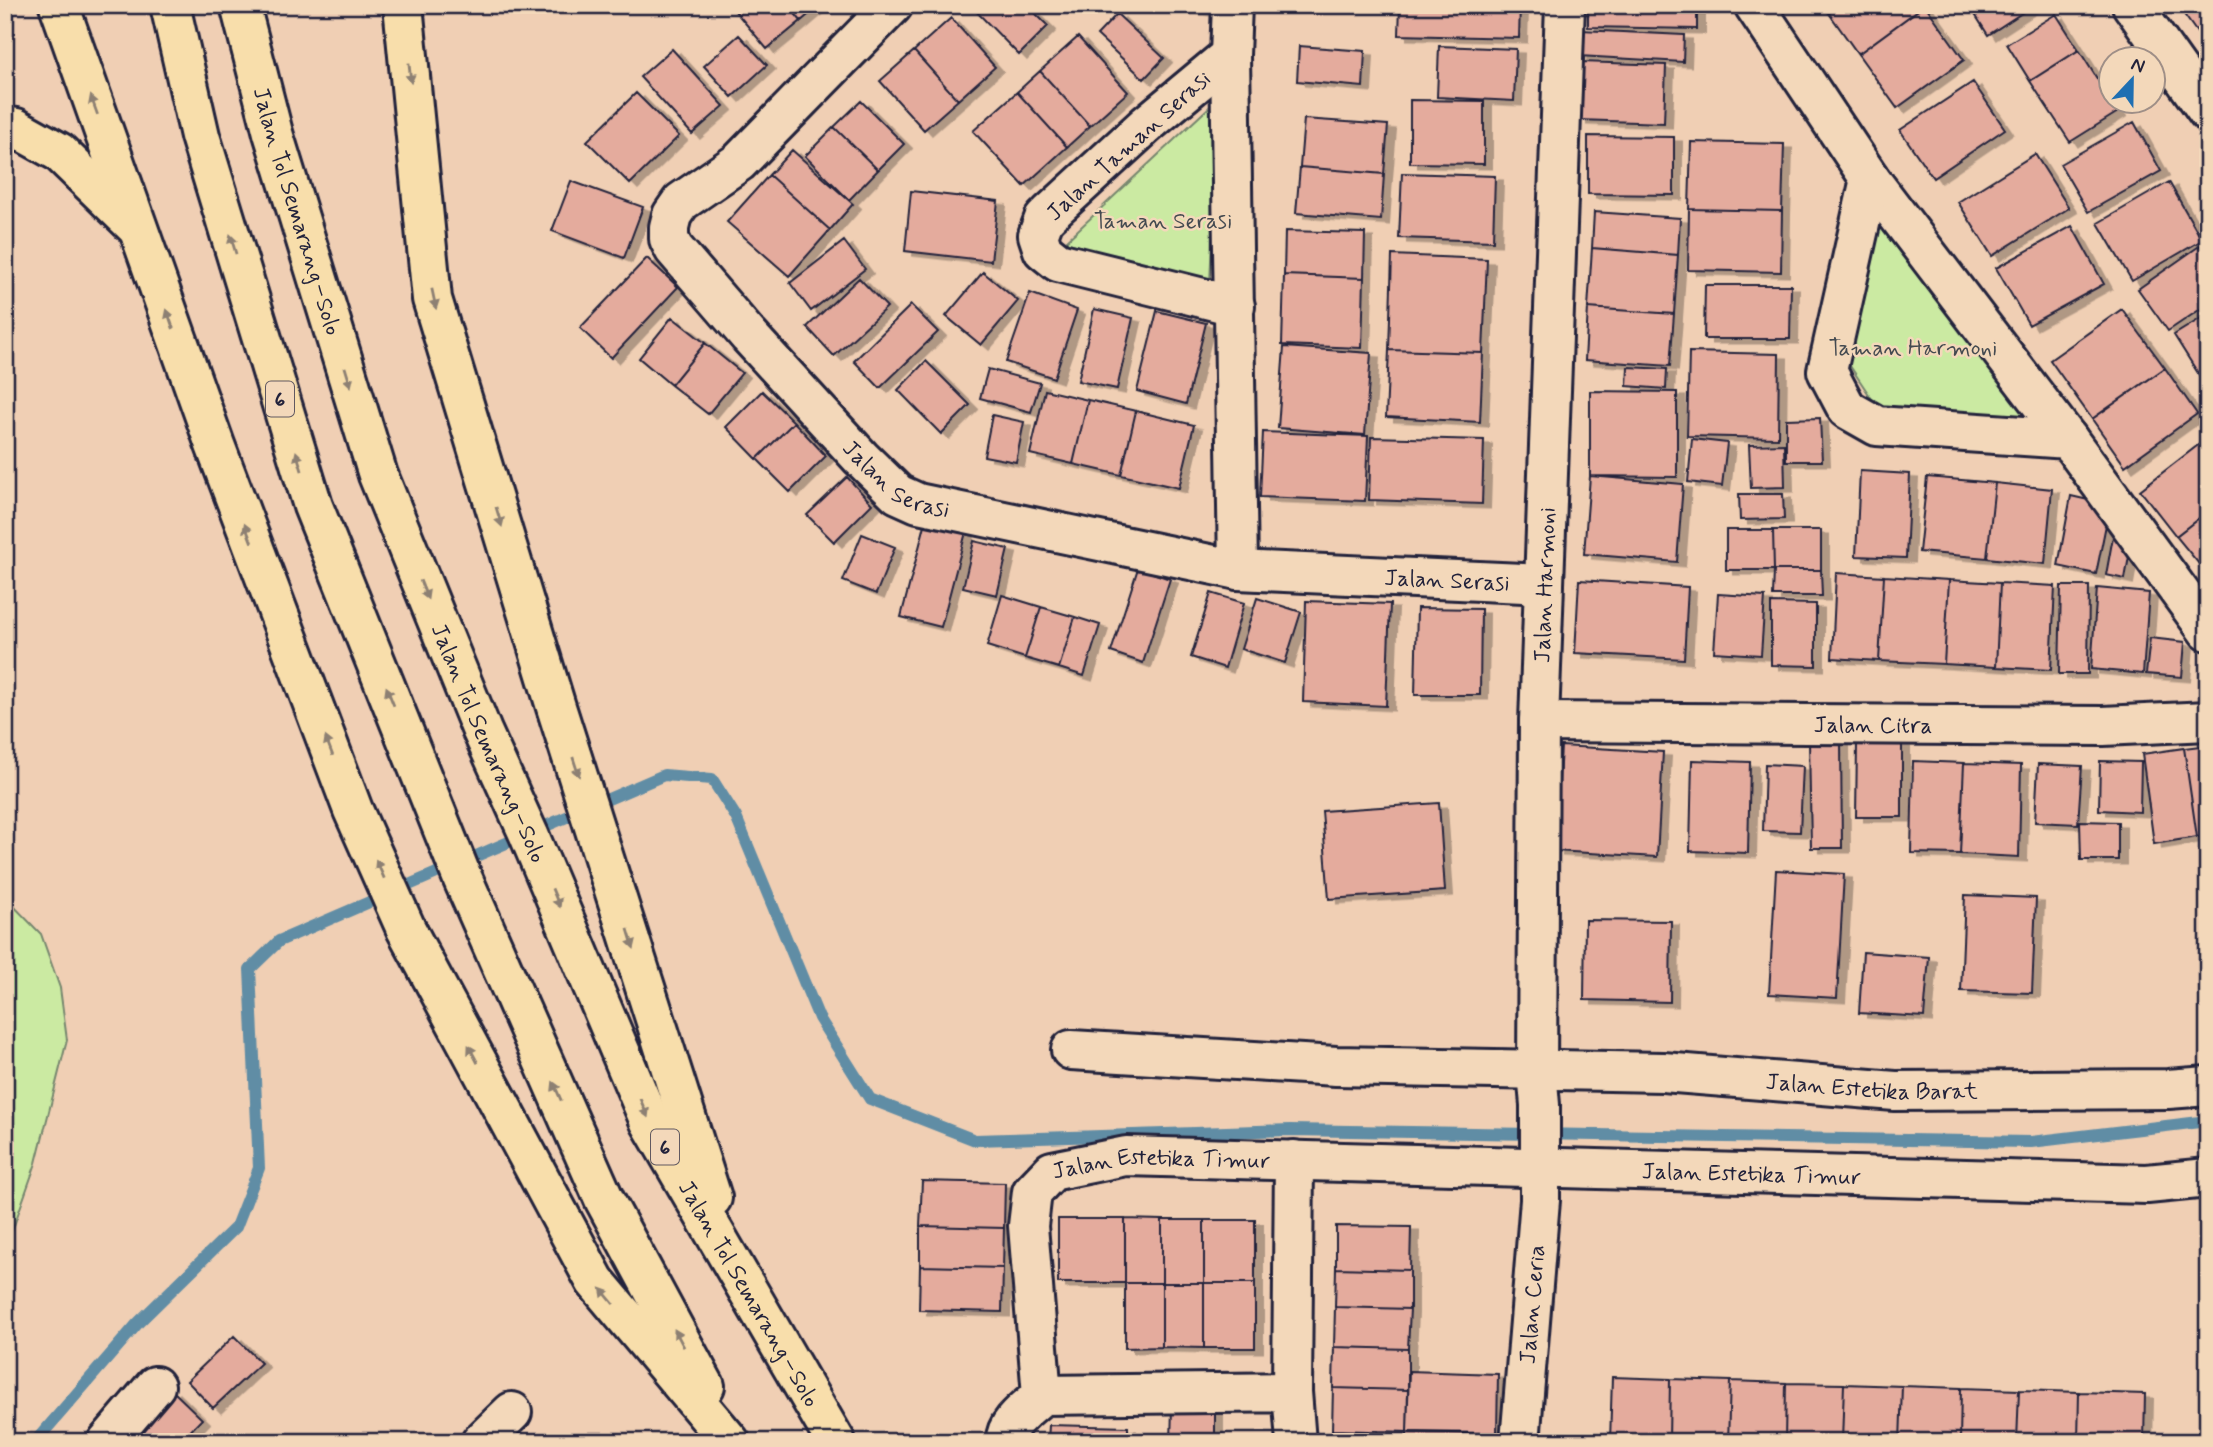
<svg xmlns="http://www.w3.org/2000/svg" width="2213" height="1447" font-family="Mynerve,sans-serif">
	<style>
		.green { fill: #cbeaa2; stroke: #76866e; stroke-width: 2 }
		.lines { fill: none; stroke-linecap: round; stroke-linejoin: round }
		.stream { stroke: #618da5; stroke-width: 12 }
		.building { fill: #e4ab9d; stroke: #22223b; stroke-width: 2; filter: url(#shadow) }
		.minor-casing { stroke: #22223b; stroke-width: 44 }
		.highway-casing { stroke: #22223b; stroke-width: 44 }
		.minor { stroke: #f3d8ba; stroke-width: 38 }
		.highway { stroke: #f8deab; stroke-width: 38 }
		.oneway { fill: #8d8073 }
		.labels { text-anchor: middle; stroke-width: 5; stroke-linejoin: round; paint-order: stroke }
		.shield { fill: #f3d8ba; stroke: #615961; stroke-width: 2 }
		.shield-label { font-size: 21px; font-weight: bold; fill: #22223b }
		.street-label { font-size: 23px; fill: #22223b; stroke: #f3d8ba }
		.park-label { font-size: 23px; fill: #444a50; stroke: #f3d8ba }
	</style>
	<defs>
		<filter id="shadow"><feDropShadow dx="8" dy="4.5" stdDeviation="0" flood-color="#0004"/></filter>
	</defs>
	<rect width="100%" height="100%" fill="#f0cfb4"/>
	<filter id="ink" filterUnits="userSpaceOnUse"><feTurbulence type="fractalNoise" baseFrequency=".0143" numOctaves="2"/><feDisplacementMap in="SourceGraphic" scale="14" xChannelSelector="R" yChannelSelector="G"/><feConvolveMatrix kernelMatrix="1 2 1 2 8 2 1 2 1" color-interpolation-filters="sRGB"/></filter>
	<g filter="url(#ink)">
		<path class="green" d="M1218,99l-8,185 -145,-42z
			M1870,180l177,249 -163,-12 -36,-54z
			M5,897l36,37 19,54 7,52 -31,123 -31,88z"/>
		<g class="lines">
			<path class="stream" d="M35,1442l103,-119 98,-96 23,-59 -9,-199 29,-28 385,-166 48,4 24,38 83,201 51,81 105,41 315,-10 741,12 177,-21"/>
		</g>
		<path class="building" d="M730,5h58l13,16 -34,28z
			M788,5h32l-19,16z
			M970,5h57l21,21 -29,29z
			M1161,5h43l-1,6z
			M1400,5h120l-1,33 -120,-3z
			M1588,5h109v24l-109,-2z
			M1831,5h94l-67,49 -32,-45z
			M1925,5l39,55 -67,48 -39,-54z
			M1969,5h65l-46,30z
			M2208,5v43l-30,-42z
			M1117,14l47,44 -20,21 -47,-44z
			M2056,14l23,36 -49,31 -23,-37z
			M951,18l44,49 -37,33 -44,-49z
			M1581,30l103,5 -1,27 -104,-6z
			M739,35l28,30 -35,32 -28,-31z
			M1078,37l50,55 -38,34 -50,-55z
			M1299,46l66,5 -2,36 -66,-6z
			M1439,46l77,3 -2,52 -77,-4z
			M672,49l52,57 -32,28 -52,-57z
			M2079,50l39,62 -48,30 -40,-61z
			M914,51l44,49 -34,30 -44,-49z
			M1581,62l85,3 -2,58 -85,-3z
			M1040,71l50,55 -23,21 -50,-55z
			M1973,82l32,47 -72,49 -33,-48z
			M1017,92l50,55 -43,39 -51,-55z
			M636,93l43,43 -49,48 -43,-43z
			M1410,100l74,1v63l-74,-1z
			M861,101l43,43 -26,26 -44,-43z
			M1304,119l84,6 -4,49 -84,-7z
			M2134,122l27,49 -73,41 -28,-48z
			M834,127l44,43 -29,30 -44,-44z
			M1588,136l86,1v58l-86,-1z
			M1691,142l93,2 -2,67 -93,-2z
			M792,150l61,54 -23,26 -61,-55z
			M2035,154l34,54 -77,48 -34,-54z
			M1300,167l84,7 -3,46 -85,-7z
			M1402,173l93,3 -2,65 -94,-3z
			M769,175l61,55 -41,46 -62,-54z
			M571,181l72,26 -19,51 -72,-27z
			M2169,182l33,58 -70,41 -34,-58z
			M911,191l87,10 -7,60 -86,-10z
			M1689,209l93,2 -1,61 -93,-2z
			M1594,212l86,6 -2,37 -86,-7z
			M2072,226l32,58 -75,41 -33,-57z
			M1285,231l80,2 -1,45 -80,-3z
			M844,241l21,28 -54,42 -21,-28z
			M2205,242l3,4v58l-40,27 -30,-42z
			M1592,248l86,7 -4,59 -86,-6z
			M1392,255l95,4 -4,94 -94,-3z
			M647,258l31,29 -67,71 -31,-30z
			M983,272l35,29 -37,44 -35,-29z
			M1284,275l80,3 -2,70 -80,-3z
			M859,278l28,29 -53,49 -27,-29z
			M1705,285h86l-1,54h-86z
			M1030,293l47,17 -23,68 -48,-16z
			M911,305l27,27 -58,56 -26,-27z
			M1588,308l86,6 -4,52 -85,-6z
			M1094,309l39,9 -16,71 -39,-8z
			M2122,309l43,59 -73,51 -42,-59z
			M1157,311l49,12 -20,81 -49,-13z
			M2208,314v75l-34,-54z
			M672,317l33,26 -34,42 -32,-27z
			M705,343l37,30 -34,41 -37,-29z
			M1284,347l87,6 -6,82 -87,-7z
			M1389,350l94,3 -3,69 -94,-5z
			M1689,352l90,2 -1,84 -91,-2z
			M926,361l44,44 -29,29 -43,-44z
			M1628,367l39,2 -1,20 -39,-3z
			M2165,368l32,46 -72,52 -33,-47z
			M988,369l52,14 -9,29 -51,-14z
			M1045,390l43,10 -15,64 -43,-10z
			M762,391l32,31 -37,37 -31,-32z
			M1590,391l87,1v85l-87,-1z
			M1088,400l48,11 -15,64 -48,-11z
			M1136,411l58,14 -15,63 -58,-13z
			M992,415l32,7 -8,40 -32,-6z
			M1820,418l2,43h-36v-42z
			M794,422l32,34 -36,36 -33,-33z
			M1263,432l105,4 -3,65 -105,-4z
			M1371,437l113,3 -2,64 -113,-4z
			M1692,439l35,4 -5,43 -34,-4z
			M2206,439l2,72 -32,25 -36,-46z
			M1784,444l1,43 -34,1 -2,-43z
			M1860,471l50,3 -4,84 -50,-2z
			M1590,476l93,8 -6,78 -93,-8z
			M847,477l25,27 -38,38 -27,-27z
			M1927,477l68,6 -8,75 -68,-6z
			M1995,483l57,6 -7,75 -58,-6z
			M1739,494h44l1,25 -44,1z
			M2071,496l39,9 -14,69 -38,-8z
			M2208,511v64l-32,-39z
			M926,521l40,11 -25,95 -40,-10z
			M1726,530h47l1,40h-48z
			M1773,530h48v40h-47z
			M2114,531l19,3 -8,45 -19,-4z
			M862,534l33,13 -19,47 -33,-13z
			M974,541l34,8 -11,46 -34,-8z
			M1138,568l32,11 -27,84 -32,-11z
			M1774,570h47l1,26h-49z
			M1836,573l48,3 -5,85 -47,-3z
			M1884,576l65,4 -5,84 -65,-3z
			M1579,580l109,7 -4,72 -109,-6z
			M1949,580l51,3 -4,84 -52,-3z
			M2000,583l55,3 -4,84 -55,-3z
			M2061,586h28l-1,88h-29z
			M2097,588l52,5 -6,81 -52,-5z
			M1211,593l33,10 -19,65 -34,-11z
			M1718,594l47,3 -4,58 -47,-3z
			M1002,595l39,12 -16,51 -38,-12z
			M1257,598l44,14 -16,51 -44,-14z
			M1306,601l84,3 -4,102 -83,-4z
			M1771,603l45,1v62l-45,-1z
			M1041,607l34,10 -16,51 -34,-10z
			M1417,608l64,1 -1,86h-65z
			M1075,617l25,8 -16,51 -25,-8z
			M2150,638l35,4 -3,35 -36,-3z
			M1809,741h32l1,107h-31z
			M1857,743h45v74h-46z
			M2208,745v91l-11,1 -13,-89z
			M1561,746l102,6 -6,105 -102,-6z
			M2184,748l13,89 -43,7 -12,-90z
			M1692,760l58,2 -2,91 -58,-2z
			M1913,761l51,2 -4,91 -49,-1z
			M2100,761l41,1 -1,50 -41,-2z
			M1964,763l57,2 -2,92 -59,-3z
			M1765,764l38,2 -3,66 -37,-1z
			M2038,764l44,2 -4,58 -43,-2z
			M1439,803l6,88 -116,8 -7,-88z
			M2080,821l38,1v38h-37z
			M1776,870l68,4 -7,124 -68,-4z
			M1965,895l71,3 -4,95 -71,-2z
			M1585,920l86,1 -1,81 -86,-2z
			M1863,952l66,5 -5,60 -65,-4z
			M922,1181l83,2 -1,45 -84,-2z
			M1058,1219h67v64h-67z
			M1125,1219l37,1v63h-37z
			M1162,1220h42v63h-42z
			M1204,1220h51v63h-51z
			M920,1226l84,2 -1,40 -83,-2z
			M1336,1226l75,1 -1,43 -74,-2z
			M920,1266l83,2 -1,44 -83,-2z
			M1336,1268l74,2v39l-75,-2z
			M1125,1283h37v64l-37,1z
			M1162,1283h42v65l-42,-1z
			M1204,1283h51v65h-51z
			M1335,1307l75,2 -2,40 -74,-2z
			M234,1336l27,27 -48,45 -26,-27z
			M1334,1347l74,2v41l-75,-2z
			M1409,1371l89,3 -1,60 -90,-2z
			M1612,1377l58,2 -1,63h-59z
			M1670,1379l60,2 -2,61h-59z
			M1730,1381l56,2 -1,59h-57z
			M1786,1383l58,1 -2,58h-57z
			M1844,1384l58,2 -2,56h-58z
			M1902,1386l59,2 -1,54h-60z
			M1333,1388l75,2 -1,42 -75,-2z
			M1961,1388l58,2 -2,52h-57z
			M172,1390l30,29 -22,23h-57z
			M2019,1390l60,2 -1,50h-61z
			M2079,1392l66,2 -1,48h-66z
			M1172,1408l43,1v33h-44z
			M1049,1425l79,2v15h-80z
			M1345,1431h33v11h-33z
			M1378,1431l29,1v10h-29z
			M1407,1432l90,2v8h-90z"/>
		<g class="lines">
			<defs>
				<g id="minor">
					<path id="s1" d="M893,5l-154,157 -58,40 -9,13 -3,12v12l5,10 75,87 112,122 37,36 20,9 320,67 306,14"/>
					<path d="M1232,5l-2,50 8,515"/>
					<path d="M1754,5l116,174 198,260 140,192"/>
					<path d="M2132,5l76,107"/>
					<path d="M1230,55l-83,69 -97,89 -6,6 -6,16 5,15 15,12 177,44"/>
					<path d="M1870,179l-43,192 20,38 30,17 191,13"/>
					<path id="s2" d="M1539,722l564,4 105,-5"/>
					<path id="s3" d="M1071,1050l265,16 327,6 232,19 273,-2 40,-3"/>
					<path d="M1292,1392l2,-232"/>
					<path id="s4" d="M1042,1395l-14,-169 4,-34 20,-21 74,-15 1021,28 61,-6"/>
					<path d="M107,1442l48,-56"/>
					<path d="M481,1442l31,-30"/>
					<path d="M1006,1442c-2,-19 23,-35 36,-47l250,-3 4,50"/>
					<path id="s5" d="M1520,1442l20,-242v-95l-3,-34 2,-349 26,-717"/>
				</g>
				<g id="highway">
					<path d="M59,5l156,440 138,365 53,119 189,352 135,161"/>
					<path d="M170,5l30,131 113,370 149,371 143,324 100,185"/>
					<path id="s6" d="M240,5l33,128 105,342 104,256 47,104 121,287 186,320"/>
					<path d="M403,5l29,294 124,408 156,491"/>
					<path d="M5,126l11,2 43,24 76,74"/>
				</g>
			</defs>
			<use href="#minor" class="minor-casing"/>
			<use href="#highway" class="highway-casing"/>
			<use href="#minor" class="minor"/>
			<use href="#highway" class="highway"/>
		</g>
		<defs><path id="oneway-solid" d="M-6-.8H1V-3.2L6.5 0L1 3.2V.8H-6Z" transform="scale(1.75)"/></defs>
		<g class="oneway">
			<use href="#oneway-solid" transform="translate(410 73) rotate(84)"/>
			<use href="#oneway-solid" transform="translate(94 105) rotate(-110)"/>
			<use href="#oneway-solid" transform="translate(233 244) rotate(-107)"/>
			<use href="#oneway-solid" transform="translate(434 299) rotate(78)"/>
			<use href="#oneway-solid" transform="translate(170 319) rotate(-109)"/>
			<use href="#oneway-solid" transform="translate(348 377) rotate(73)"/>
			<use href="#oneway-solid" transform="translate(299 461) rotate(-107)"/>
			<use href="#oneway-solid" transform="translate(499 517) rotate(73)"/>
			<use href="#oneway-solid" transform="translate(248 533) rotate(-111)"/>
			<use href="#oneway-solid" transform="translate(424 590) rotate(68)"/>
			<use href="#oneway-solid" transform="translate(390 696) rotate(-112)"/>
			<use href="#oneway-solid" transform="translate(329 746) rotate(-111)"/>
			<use href="#oneway-solid" transform="translate(576 767) rotate(72)"/>
			<use href="#oneway-solid" transform="translate(380 869) rotate(-114)"/>
			<use href="#oneway-solid" transform="translate(556 898) rotate(67)"/>
			<use href="#oneway-solid" transform="translate(631 939) rotate(73)"/>
			<use href="#oneway-solid" transform="translate(473 1054) rotate(-118)"/>
			<use href="#oneway-solid" transform="translate(557 1091) rotate(-114)"/>
			<use href="#oneway-solid" transform="translate(644 1108) rotate(67)"/>
			<use href="#oneway-solid" transform="translate(607 1296) rotate(-130)"/>
			<use href="#oneway-solid" transform="translate(679 1338) rotate(-118)"/>
		</g>
	</g>
	<g class="labels">
		<g class="shield">
			<rect x="266" y="381.5" width="28" height="35" rx="5"/>
			<rect x="651" y="1129.5" width="28" height="35" rx="5"/>
		</g>
		<g class="shield-label">
			<text x="280" y="406">6</text>
			<text x="665" y="1154">6</text>
		</g>
		<g class="street-label">
			<text transform="translate(1128 145) rotate(-42)" y="8">Jalan Taman Serasi</text>
			<text dy="8" stroke="none"><textPath href="#s6" startOffset="214">Jalan Tol Semarang–Solo</textPath></text>
			<text dy="8" stroke="none"><textPath href="#s1" startOffset="665">Jalan Serasi</textPath></text>
			<text dy="8" stroke="none"><textPath href="#s1" startOffset="1232">Jalan Serasi</textPath></text>
			<text dy="8" stroke="none"><textPath href="#s5" startOffset="858">Jalan Harmoni</textPath></text>
			<text dy="8" stroke="none"><textPath href="#s2" startOffset="334">Jalan Citra</textPath></text>
			<text dy="8" stroke="none"><textPath href="#s6" startOffset="780">Jalan Tol Semarang–Solo</textPath></text>
			<text dy="8" stroke="none"><textPath href="#s3" startOffset="802">Jalan Estetika Barat</textPath></text>
			<text dy="8" stroke="none"><textPath href="#s4" startOffset="343">Jalan Estetika Timur</textPath></text>
			<text dy="8" stroke="none"><textPath href="#s4" startOffset="934">Jalan Estetika Timur</textPath></text>
			<text dy="8" stroke="none"><textPath href="#s6" startOffset="1390">Jalan Tol Semarang–Solo</textPath></text>
			<text dy="8" stroke="none"><textPath href="#s5" startOffset="138">Jalan Ceria</textPath></text>
		</g>
		<g class="park-label">
			<text x="1163" y="228">Taman Serasi</text>
			<text x="1913" y="355">Taman Harmoni</text>
		</g>
	</g>
	<rect width="2213" height="1447" fill="none" stroke="#f3d8ba" stroke-width="28"/>
	<rect x="14" y="14" width="2185" height="1419" fill="none" stroke="#22223b" stroke-width="2.5" filter="url(#ink)"/>
	<g transform="translate(2132 80) rotate(22)"><circle r="33" fill="#f3d8ba" stroke="#9f8f87" stroke-width="2"/>
	<path d="M0-5L12 26L0 18L-12 26Z" fill="#1f6fb2"/>
	<text y="-10" font-size="19" font-weight="bold" text-anchor="middle" fill="#22223b">N</text>
	</g>
</svg>
